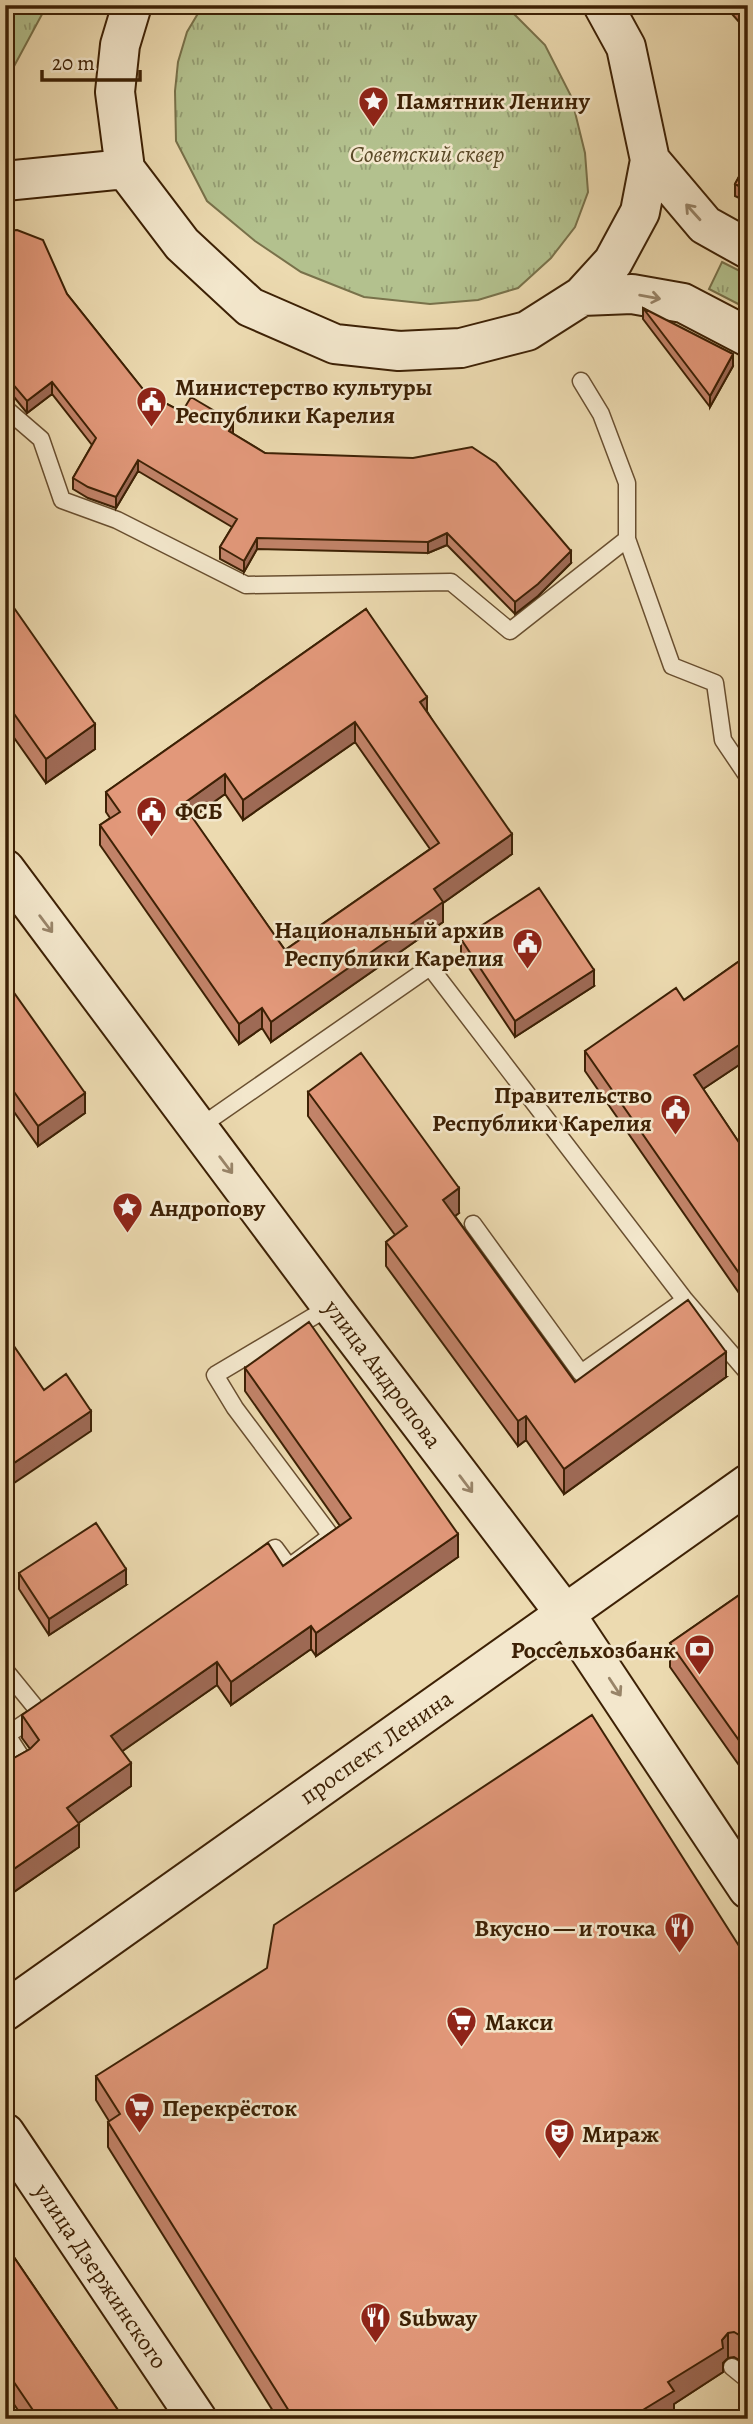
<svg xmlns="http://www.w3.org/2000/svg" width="753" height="2424" font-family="Alegreya,serif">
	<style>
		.grass { fill: url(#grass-tufts); stroke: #78714a; stroke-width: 2 }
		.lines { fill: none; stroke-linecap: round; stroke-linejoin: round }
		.lane-casing { stroke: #694f30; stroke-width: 19 }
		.secondary-casing { stroke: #3d2105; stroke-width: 42 }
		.lane { stroke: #f3e7cc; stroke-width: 16 }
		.secondary { stroke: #f3e7cc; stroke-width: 38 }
		.wall { fill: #c28369; stroke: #3d2105; stroke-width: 2; fill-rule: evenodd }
		.shaded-wall { fill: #9e6a55; stroke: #3d2105; stroke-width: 2 }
		.building { fill: #e2987a; stroke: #3d2105; stroke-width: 2; fill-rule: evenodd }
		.oneway { stroke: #988468 }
		.labels { text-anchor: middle; stroke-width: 5; stroke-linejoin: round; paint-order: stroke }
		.poi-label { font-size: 24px; font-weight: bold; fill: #3d2105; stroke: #f3e7cc; text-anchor: start }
		.park-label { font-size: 24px; font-style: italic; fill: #5a4927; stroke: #f3e7cc }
		.street-label { font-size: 24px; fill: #3d2105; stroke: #f3e7cc }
	</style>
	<defs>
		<pattern id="grass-tufts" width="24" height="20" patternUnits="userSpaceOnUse" patternTransform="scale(1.75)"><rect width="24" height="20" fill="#b3c18e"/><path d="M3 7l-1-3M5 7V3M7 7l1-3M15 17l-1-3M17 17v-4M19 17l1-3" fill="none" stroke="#939c72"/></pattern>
	</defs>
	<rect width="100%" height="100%" fill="#ecdab0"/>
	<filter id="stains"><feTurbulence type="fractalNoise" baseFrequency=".00286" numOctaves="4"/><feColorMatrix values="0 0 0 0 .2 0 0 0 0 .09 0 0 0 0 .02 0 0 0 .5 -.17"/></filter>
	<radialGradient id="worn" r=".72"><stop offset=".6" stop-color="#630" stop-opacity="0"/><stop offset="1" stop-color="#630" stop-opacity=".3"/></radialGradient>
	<path class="grass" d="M5,5h42l-42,78z
		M203,5h302l40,40 26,51 14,57 3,39 -13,35 -24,31 -33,30 -40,12 -48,4 -66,-7 -63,-25 -46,-31 -48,-40 -31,-60 -1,-50 3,-29 9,-30z
		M722,262l26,13v34l-39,-20z"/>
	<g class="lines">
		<defs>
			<path id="lane" d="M581,381l20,33 26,69v56l45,127 43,17 8,57 25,37
				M5,408l36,31 21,61 55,20 129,65 205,-3 59,49 117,-92
				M198,1128l232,-161 255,333 63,73
				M473,1224l108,149 104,-73
				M256,1562l19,-14 14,19 42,-31 -96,-128 -20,-33 116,-69
				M5,1670l35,43 -33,22 18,28 -20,12
				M732,2367l16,13"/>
			<path id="secondary" d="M132,5l-12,40 -5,47 10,77 57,75 68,63 85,37 64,7 62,-3 66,-17 55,-35 31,-34 27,-50 10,-52 -24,-113 -23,-42
				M650,160l55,65 43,24
				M5,181l120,-12
				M582,296l50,-2 51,9 65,34
				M5,869l326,437 235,309 182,274
				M5,2011l743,-527
				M5,2133l192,286"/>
		</defs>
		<use href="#lane" class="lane-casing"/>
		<use href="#secondary" class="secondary-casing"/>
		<use href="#lane" class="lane"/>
		<use href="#secondary" class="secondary"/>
	</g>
	<path class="wall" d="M724,5h24v27z
		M748,160v42l-13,-6v-12z
		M5,231l62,63 79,99 36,19 51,22 32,19 306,110 -33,33 -23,18 -68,-69 -19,8 -171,-4 -13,23 -24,-13v-12l12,-20 -94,-56 -22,37 -28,-10 -15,-9v-11l19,-33 -40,-51 -25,19 -22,-27z
		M643,308l90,58 -23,41 -67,-88z
		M5,595l90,154 -49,34 -41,-58z
		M366,609l146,245 -69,49v19l-172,120 -9,-14 -23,16 -139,-199v-20l10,-7 -4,-6v-20zM355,742l75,107 -145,101 -93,-132 33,-24 18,26z
		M461,939l133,47 -79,51 -54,-81z
		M748,955v104l-45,30 45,67v150l-163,-235v-20l99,-51z
		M5,980l80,133 -47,33 -33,-47z
		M308,1092l151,121 -4,3 120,166 151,-5 -162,117 -38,-54 -8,6 -132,-180v-24l9,-7 -87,-119z
		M245,1368l213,189 -142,99 -5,-7 -80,56 -14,-20 -95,66 9,35 -53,37 1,24 -74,51v-135l25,-14 -8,-11v-23l261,-149 57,-40 -95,-135z
		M19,1573l107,12 -77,50 -30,-46z
		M748,1589v189l-78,-111v-24z
		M748,1960v397l-7,4 -7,-4 -6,1 -5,5v9l-49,32v11l-6,4h-390l-170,-272v-25l1,-1 -13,-21v-24z
		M5,2244l119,175h-100l-19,-28z"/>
	<path class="shaded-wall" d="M733,354v12l-23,41v-11z
		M52,382v12l-25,19v-12z
		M233,422v12l-4,-3z
		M138,460v11l-22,37v-11z
		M447,533v12l-19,8v-11z
		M257,538v11l-13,23v-11z
		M571,551v12l-33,33 -23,18v-12z
		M427,697v20l-7,-15z
		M355,722v20l-112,78v-20z
		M95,724v25l-49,34v-24z
		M225,774v20l-42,30v-20z
		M512,834v20l-69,49v19l-172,120v-20l163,-133z
		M594,970v16l-79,51v-16z
		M262,1008v20l-23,16v-20z
		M748,1039v20l-54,36v-20z
		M85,1093v20l-47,33v-20z
		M459,1188v25l-16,12v-25z
		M726,1352v25l-162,117v-25z
		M91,1411v20l-86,58v-20z
		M526,1416v24l-8,6v-25z
		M458,1534v23l-142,99v-23z
		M126,1569v16l-77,50v-16z
		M311,1626v23l-80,56v-23z
		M217,1662v23l-106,74v-23z
		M131,1763v23l-64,45v-23z
		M79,1824v23l-74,51v-23z
		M748,2332v25l-7,4v-25z
		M728,2333v25l-5,5v9l-49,32v11l-6,4h-40l40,-37 54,-42z"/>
	<path class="building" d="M734,5h14v15z
		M748,160v31l-13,-7z
		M17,230l26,10 24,54 79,99 36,19 9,-15 42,25 -4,9 36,22 148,5 59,-11 24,16 75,88 -33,33 -23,18 -68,-69 -19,9 -171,-4 -13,23 -24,-14 17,-28 -99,-59 -22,37 -28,-10 -15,-9 23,-40 -44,-56 -25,19 -22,-26v-144z
		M643,308l90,46 -23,42z
		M5,595l90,129 -49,35 -41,-58z
		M366,609l61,88 -7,5 92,132 -78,55 9,13 -172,120 -9,-14 -23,16 -139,-199 20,-13 -14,-20zM355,722l84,121 -154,107 -102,-146 42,-30 18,26z
		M539,888l55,82 -79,51 -54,-82z
		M748,955v84l-54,36 54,81v130l-163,-235 91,-63 8,12z
		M5,980l80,113 -47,33 -33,-47z
		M361,1053l98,135 -16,12 132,182 113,-82 38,52 -162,117 -38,-53 -8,5 -132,-179 21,-16 -99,-134z
		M309,1322l149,212 -142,99 -5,-7 -80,56 -14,-20 -106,74 20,27 -64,45 12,16 -74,51v-112l25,-14 9,-9 -17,-25 246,-172 15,23 68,-48 -106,-150z
		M5,1333l39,57 22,-16 25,37 -86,58z
		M96,1523l30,46 -77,50 -30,-46z
		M748,1589v164l-78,-110z
		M592,1715l156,245v372l-7,4 -7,-4 -6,1 -6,7 1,8 -55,34 6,9 -46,28h-334l-186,-297 12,-8 -24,-38 171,-108 7,-43z
		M5,2244l119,175h-85l-34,-50z"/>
	<defs><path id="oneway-shaft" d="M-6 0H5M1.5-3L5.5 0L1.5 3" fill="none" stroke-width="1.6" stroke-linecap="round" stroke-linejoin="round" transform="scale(1.75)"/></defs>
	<g class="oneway">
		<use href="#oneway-shaft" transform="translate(693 212) rotate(-132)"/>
		<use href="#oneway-shaft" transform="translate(650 297) rotate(10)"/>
		<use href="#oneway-shaft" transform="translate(46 924) rotate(53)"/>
		<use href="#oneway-shaft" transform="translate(226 1165) rotate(53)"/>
		<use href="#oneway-shaft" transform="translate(466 1484) rotate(53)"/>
		<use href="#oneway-shaft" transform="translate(615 1687) rotate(57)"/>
	</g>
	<defs>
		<symbol id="sight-pin" viewBox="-11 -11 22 30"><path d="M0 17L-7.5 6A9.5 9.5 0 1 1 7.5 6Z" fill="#8f2418" stroke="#f3e7cc"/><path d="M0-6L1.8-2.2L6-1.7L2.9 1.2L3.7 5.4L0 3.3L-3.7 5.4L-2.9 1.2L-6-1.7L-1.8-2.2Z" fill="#fff"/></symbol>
		<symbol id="civic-pin" viewBox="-11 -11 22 30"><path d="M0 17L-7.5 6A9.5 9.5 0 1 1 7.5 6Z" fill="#8f2418" stroke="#f3e7cc"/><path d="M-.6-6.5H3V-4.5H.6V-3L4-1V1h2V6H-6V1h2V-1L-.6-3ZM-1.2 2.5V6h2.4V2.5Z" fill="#fff"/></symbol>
		<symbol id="bank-pin" viewBox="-11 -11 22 30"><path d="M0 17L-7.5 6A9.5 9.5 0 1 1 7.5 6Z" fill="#8f2418" stroke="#f3e7cc"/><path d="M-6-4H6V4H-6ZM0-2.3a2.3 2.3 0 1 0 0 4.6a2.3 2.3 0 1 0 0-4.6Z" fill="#fff"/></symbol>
		<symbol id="restaurant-pin" viewBox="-11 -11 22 30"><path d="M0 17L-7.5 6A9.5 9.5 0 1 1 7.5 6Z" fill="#8f2418" stroke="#f3e7cc"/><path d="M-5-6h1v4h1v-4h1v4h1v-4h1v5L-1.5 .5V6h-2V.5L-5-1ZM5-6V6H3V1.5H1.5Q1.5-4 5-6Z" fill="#fff"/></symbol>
		<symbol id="supermarket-pin" viewBox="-11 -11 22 30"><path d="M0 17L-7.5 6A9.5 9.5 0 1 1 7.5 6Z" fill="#8f2418" stroke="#f3e7cc"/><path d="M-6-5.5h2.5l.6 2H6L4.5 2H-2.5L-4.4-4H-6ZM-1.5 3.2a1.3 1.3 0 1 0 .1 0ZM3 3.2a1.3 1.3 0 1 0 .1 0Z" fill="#fff"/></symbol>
		<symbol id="theatre-pin" viewBox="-11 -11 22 30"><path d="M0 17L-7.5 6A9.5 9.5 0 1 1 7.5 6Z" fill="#8f2418" stroke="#f3e7cc"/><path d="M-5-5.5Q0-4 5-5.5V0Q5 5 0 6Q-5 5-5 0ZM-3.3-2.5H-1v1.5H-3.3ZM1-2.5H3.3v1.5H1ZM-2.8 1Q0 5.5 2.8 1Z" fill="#fff"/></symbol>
	</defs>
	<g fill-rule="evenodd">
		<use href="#sight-pin" x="356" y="84" width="35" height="47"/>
		<use href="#civic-pin" x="134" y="384" width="35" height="47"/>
		<use href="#civic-pin" x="134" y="794" width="35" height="47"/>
		<use href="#civic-pin" x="510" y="926" width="35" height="47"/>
		<use href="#civic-pin" x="658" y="1092" width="35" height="47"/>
		<use href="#sight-pin" x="110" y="1190" width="35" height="47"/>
		<use href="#bank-pin" x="682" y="1632" width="35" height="47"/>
		<use href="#restaurant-pin" x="662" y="1910" width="35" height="47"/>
		<use href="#supermarket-pin" x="444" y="2004" width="35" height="47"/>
		<use href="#supermarket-pin" x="122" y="2090" width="35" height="47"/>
		<use href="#theatre-pin" x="542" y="2116" width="35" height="47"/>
		<use href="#restaurant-pin" x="358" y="2300" width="35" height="47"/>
	</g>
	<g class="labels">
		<g class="poi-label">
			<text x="396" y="109">Памятник Ленину</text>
			<text x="175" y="395">Министерство культуры<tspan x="175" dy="28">Республики Карелия</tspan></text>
			<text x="175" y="819">ФСБ</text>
			<text x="504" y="938" text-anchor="end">Национальный архив<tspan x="504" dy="28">Республики Карелия</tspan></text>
			<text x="652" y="1103" text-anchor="end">Правительство<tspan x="652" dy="28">Республики Карелия</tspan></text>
			<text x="150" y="1216">Андропову</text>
			<text x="676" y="1658" text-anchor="end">Россельхозбанк</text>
			<text x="656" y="1936" text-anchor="end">Вкусно — и точка</text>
			<text x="485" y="2030">Макси</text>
			<text x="162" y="2116">Перекрёсток</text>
			<text x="582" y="2142">Мираж</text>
			<text x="399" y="2326">Subway</text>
		</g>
		<g class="park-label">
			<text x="427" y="162">Советский сквер</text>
		</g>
		<g class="street-label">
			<text transform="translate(383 1374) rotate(53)" y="8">улица Андропова</text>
			<text transform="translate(376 1747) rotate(-35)" y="8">проспект Ленина</text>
			<text transform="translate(101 2276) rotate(56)" y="8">улица Дзержинского</text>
		</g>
	</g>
	<rect width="753" height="2424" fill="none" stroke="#ecdab0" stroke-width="28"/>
	<rect x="7" y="7" width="739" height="2410" fill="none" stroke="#3d2105" stroke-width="3.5"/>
	<rect x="14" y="14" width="725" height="2396" fill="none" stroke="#3d2105" stroke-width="2"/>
	<path d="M42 70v10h98v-10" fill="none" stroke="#3d2105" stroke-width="3.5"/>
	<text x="52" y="70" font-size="21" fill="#3d2105" stroke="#f3e7cc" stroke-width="5" paint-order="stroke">20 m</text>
	<rect width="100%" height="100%" filter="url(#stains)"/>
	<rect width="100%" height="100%" fill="url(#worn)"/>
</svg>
